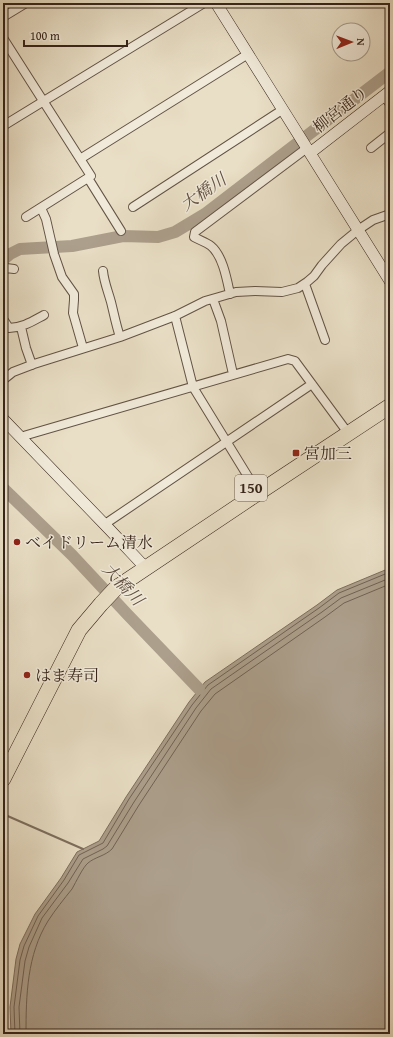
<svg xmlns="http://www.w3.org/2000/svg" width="393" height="1037" font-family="'Gentium Book Plus','Noto Serif JP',serif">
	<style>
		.water { fill: #ac9f8c; stroke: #7c6e5e }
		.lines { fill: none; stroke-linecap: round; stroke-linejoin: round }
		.shore { stroke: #706253; stroke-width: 1 }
		.stream { stroke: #7c6e5e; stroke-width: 2 }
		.river { stroke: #ac9f8c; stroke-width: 12 }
		.street-casing { stroke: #625345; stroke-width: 10 }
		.secondary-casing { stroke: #35241a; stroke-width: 12 }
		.highway-casing { stroke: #35241a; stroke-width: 16 }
		.street { stroke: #f1eada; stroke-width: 8 }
		.secondary { stroke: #f1eada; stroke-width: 11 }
		.highway { stroke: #e9dfc6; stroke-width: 15 }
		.poi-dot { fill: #8f2418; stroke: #f1eada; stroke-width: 1.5 }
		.labels { text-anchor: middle; stroke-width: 3; stroke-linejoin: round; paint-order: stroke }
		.shield { fill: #f1eada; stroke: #6d5f54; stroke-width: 1 }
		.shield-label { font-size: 15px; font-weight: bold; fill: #35241a }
		.street-label { font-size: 16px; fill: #35241a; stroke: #f1eada }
		.poi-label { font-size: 16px; fill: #35241a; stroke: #f1eada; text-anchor: start }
		.water-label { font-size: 17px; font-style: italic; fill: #5f4f42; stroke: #f1eada }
	</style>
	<rect width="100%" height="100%" fill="#e9dfc6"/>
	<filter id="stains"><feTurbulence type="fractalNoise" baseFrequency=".005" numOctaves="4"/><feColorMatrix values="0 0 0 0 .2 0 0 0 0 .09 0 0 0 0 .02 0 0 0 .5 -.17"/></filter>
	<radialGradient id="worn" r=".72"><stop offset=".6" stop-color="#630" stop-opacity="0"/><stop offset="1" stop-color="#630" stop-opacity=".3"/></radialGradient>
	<path class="water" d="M390,568v466h-379l-1,-27 6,-48 4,-15 15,-30 26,-36 16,-26 22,-11 27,-44 63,-95 16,-20 112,-77 20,-15z"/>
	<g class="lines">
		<path class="shore" d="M15,1034l-1,-27 6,-47 4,-14 14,-30 26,-36 15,-25 24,-12 26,-44 63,-94 16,-20 111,-77 20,-15 51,-21
			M20,1034l-1,-27 6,-46 4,-14 13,-29 26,-35 15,-24 20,-10 4,-3 27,-44 62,-94 15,-19 111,-77 19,-14 49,-20
			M26,1034c0,-39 1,-79 22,-113 7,-11 16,-22 24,-32 4,-7 11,-22 16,-26 7,-6 17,-7 24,-14l27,-44 62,-94 14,-17 110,-77 19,-14 46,-19"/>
		<path class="stream" d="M3,814l80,35"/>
		<path class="river" d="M3,260l7,-6 10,-5 52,-3 51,-10 35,1 17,-5 30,-18 185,-142
			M3,488l69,67 56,60 71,74"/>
		<defs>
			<path id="street" d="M3,17l23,-14
				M3,38l88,138 -65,41
				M384,96l6,8
				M3,126l201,-123
				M371,148l19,-15
				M80,159l168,-105
				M88,178l33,53
				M133,207l149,-97
				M41,208l5,11 8,35 8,23 12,17v6l-1,13 10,35
				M103,271c1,11 5,20 8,31 3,12 5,23 9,35
				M3,272l3,-4 8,1
				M305,284l20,56
				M230,294c-3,-14 -7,-38 -19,-48 -5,-4 -12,-6 -17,-9l1,-5 112,-84
				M213,299l8,22 12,53
				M175,316l18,71 65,106
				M3,319l6,9c15,-1 22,-6 35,-13
				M21,327l5,21 6,17
				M3,380l10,-8 21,-8 86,-27 55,-21 30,-15 14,-4 17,-5 19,-1 27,1 16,-4 9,-6 7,-6 8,-11 19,-21 17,-14 15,-10 17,-6
				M20,437l268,-78 7,2 53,72
				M105,524l207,-140"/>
			<path id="secondary" d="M216,3l174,278
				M310,153l80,-62
				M3,419l107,111 31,33 4,6"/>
			<path id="highway" d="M3,779l76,-149 22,-26 15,-16 142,-95 132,-87"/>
		</defs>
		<use href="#street" class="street-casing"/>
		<use href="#secondary" class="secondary-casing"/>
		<use href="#highway" class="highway-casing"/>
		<use href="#street" class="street"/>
		<use href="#secondary" class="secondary"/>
		<use href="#highway" class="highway"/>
	</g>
	<g class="poi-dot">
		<rect x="292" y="449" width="8" height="8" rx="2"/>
		<circle cx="17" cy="542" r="4"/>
		<circle cx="27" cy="675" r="4"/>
	</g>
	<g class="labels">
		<rect class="shield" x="235" y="475" width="32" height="26" rx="3"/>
		<g class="shield-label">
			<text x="251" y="493">150</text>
		</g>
		<g class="street-label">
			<text transform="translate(340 109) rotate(-38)" y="6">柳宮通り</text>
		</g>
		<g class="poi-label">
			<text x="304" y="459">宮加三</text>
			<text x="25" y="548">ベイドリーム清水</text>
			<text x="35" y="681">はま寿司</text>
		</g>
		<g class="water-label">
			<text transform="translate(203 192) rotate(-35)" y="6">大橋川</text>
			<text transform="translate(123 584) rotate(47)" y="6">大橋川</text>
		</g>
	</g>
	<rect width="393" height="1037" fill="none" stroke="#e9dfc6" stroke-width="16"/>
	<rect x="4" y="4" width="385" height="1029" fill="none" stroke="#35241a" stroke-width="2"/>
	<rect x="8" y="8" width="377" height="1021" fill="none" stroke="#35241a"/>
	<g transform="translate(351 42) rotate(89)"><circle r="19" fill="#f1eada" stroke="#a69b8d"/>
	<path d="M0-3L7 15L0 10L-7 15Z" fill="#8f2418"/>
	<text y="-6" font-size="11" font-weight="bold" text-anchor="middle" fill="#35241a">N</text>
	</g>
	<path d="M24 40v6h103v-6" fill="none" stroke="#35241a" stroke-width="2"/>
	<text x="30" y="40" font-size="12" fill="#35241a" stroke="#f1eada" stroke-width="3" paint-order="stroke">100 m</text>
	<rect width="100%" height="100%" filter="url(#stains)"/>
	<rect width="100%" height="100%" fill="url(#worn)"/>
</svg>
